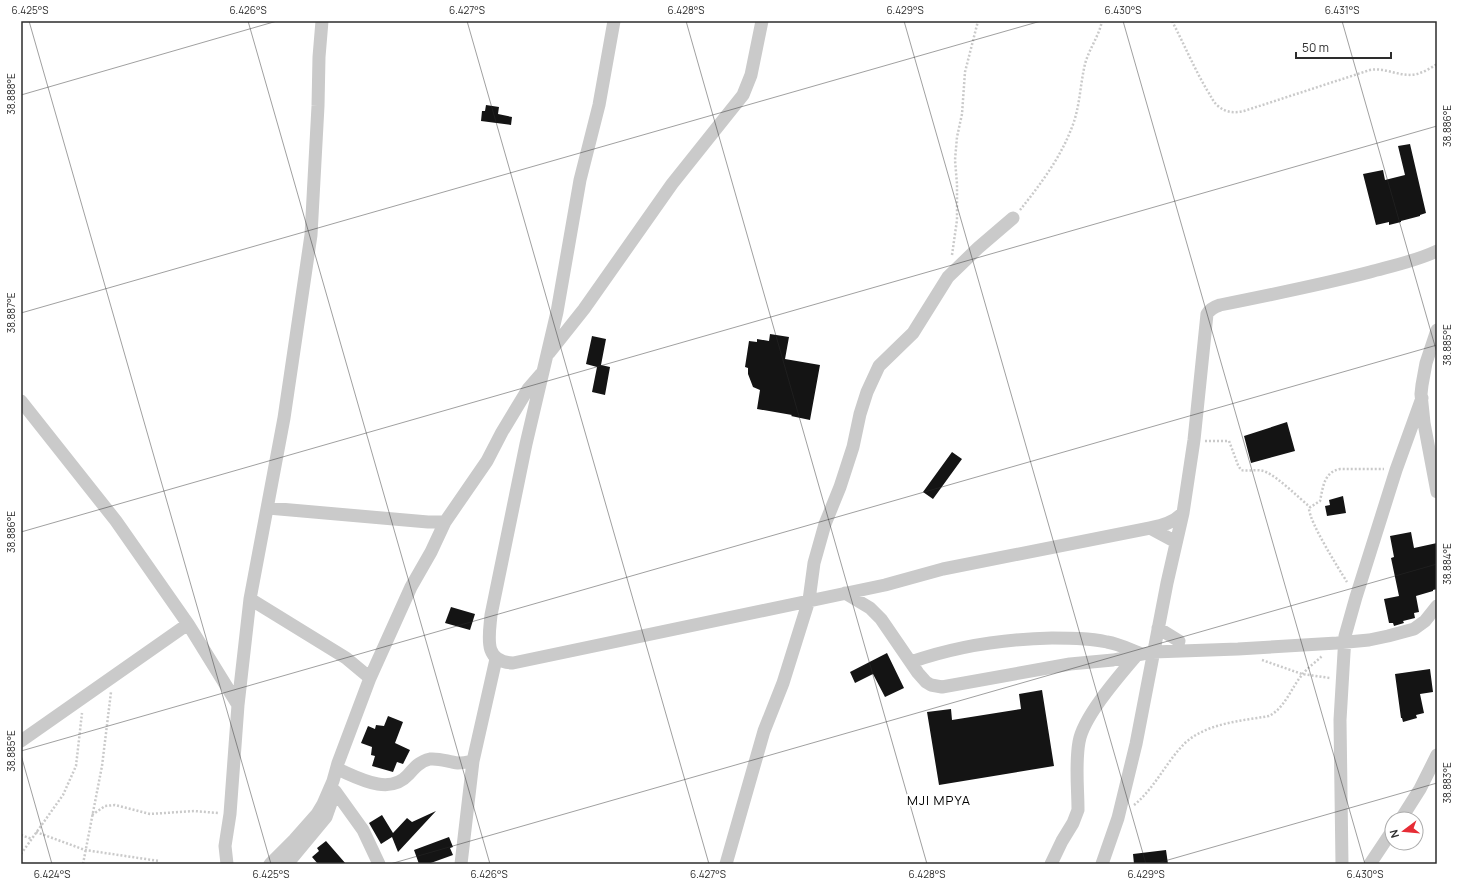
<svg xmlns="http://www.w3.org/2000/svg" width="1458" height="885" font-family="Manrope,sans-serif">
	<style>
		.building { fill: #141414 }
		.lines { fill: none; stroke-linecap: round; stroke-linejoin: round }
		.path { stroke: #cacaca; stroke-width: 2.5; stroke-dasharray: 2 2; stroke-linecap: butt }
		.minor { stroke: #cacaca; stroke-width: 13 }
		.ticks { fill: none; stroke: #2d2d2d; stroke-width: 1; stroke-opacity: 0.45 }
		.labels { text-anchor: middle; stroke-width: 4; stroke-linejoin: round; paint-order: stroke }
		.quarter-label { font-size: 13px; letter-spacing: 1px; fill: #000; stroke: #fff }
		.neatline { fill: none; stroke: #2d2d2d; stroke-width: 1.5 }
		.ticks-label { font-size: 10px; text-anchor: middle; fill: #2d2d2d }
	</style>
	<rect width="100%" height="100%" fill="#fff"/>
	<path class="building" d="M486,105l13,2 -1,7 14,3 -1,8 -30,-4 1,-10h3z
		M1410,144l16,69 -6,2v1l-19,5v1l-12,3v-3l-13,3 -13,-51 20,-4 2,10 20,-5 -7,-29z
		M770,334l19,3 -4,22 35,6 -10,55 -19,-4 1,-1 -35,-6 3,-19 -7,-3 -5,-13v-6l-3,-1 4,-26 8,1v-3l12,2z
		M592,336l14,3 -5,26 9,2 -5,28 -13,-3 5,-25 -11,-3z
		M1287,422l8,29 -44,12 -7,-27z
		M952,452l10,7 -29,40 -10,-7z
		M1343,496l3,17 -19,3 -2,-10 5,-1 -1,-5z
		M1411,532l3,16 23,-5v46l-4,1v1l-17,5 3,16 -5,1 1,5 -12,3 1,2 -10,3 -1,-3h-4l-5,-24 15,-3 -8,-38 3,-1 -4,-21z
		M451,607l24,7 -5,16 -25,-7z
		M887,653l17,35 -19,9 -12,-23 -18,9 -5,-11z
		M1430,669l3,23 -13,2 4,19 -8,2 1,3 -14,4 -1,-4h-1l-6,-44z
		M1042,690l12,76 -115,19 -12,-73 24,-3 1,11 69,-11 -2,-15z
		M388,716l15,6 -8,21 15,7 -7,14 -6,-2 -4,10 -21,-6 3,-10 -4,-1 1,-8 -11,-4 7,-17 7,3 1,-4 8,1z
		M436,811l-38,41 -6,-15 -11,7 -12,-21 13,-8 11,18 14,-15 5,4z
		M449,837l4,10 -3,1 3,7 -25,9h-9l-5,-14z
		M326,841l20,23h-28l-6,-7 7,-6 -2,-3z
		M1166,850l2,14h-34l-1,-10z"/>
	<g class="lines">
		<path class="path" d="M1172,21c12,23 22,47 35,69 4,6 6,12 11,16 8,7 17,7 26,5l126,-41c16,-3 31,8 47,4 7,-2 14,-6 20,-10
			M1020,210c20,-25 41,-53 52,-83 8,-20 8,-42 13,-63 4,-15 14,-28 17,-43
			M952,255l5,-35v-36l-2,-24 2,-23 5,-23 3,-42 13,-51
			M1205,441h24l9,24 3,5c8,2 17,-2 25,2 13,6 32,25 44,35
			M1347,582c-8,-13 -38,-60 -38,-74l11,-7c3,-14 4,-29 20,-32h44
			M1262,660l40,14 28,4
			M1134,805c21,-17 32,-43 51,-62 22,-20 56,-22 84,-27 16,-8 22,-28 33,-41 5,-7 14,-13 20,-19
			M92,815l13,-9 10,-1 35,9 44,-3 24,2
			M36,832l49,18 74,11
			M21,835l11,4
			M21,854l42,-59 13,-29 6,-53
			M83,864l19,-98 9,-74"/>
		<path class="minor" d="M614,21l-15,84 -19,75 -23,132 -31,132 -35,171c-2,22 -8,47 22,48l372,-78 58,-16 207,-41c14,-3 22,-5 33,-15
			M1437,330l-11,33 -4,22 -1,9 3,29 13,69
			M549,353l35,-44 88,-125 71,-89 8,-20 11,-54
			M21,401l95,120 72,103 50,81
			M268,508l160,14h17
			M1150,528l26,14
			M845,593l25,15 11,11 37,54 8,9 5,3 11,2 128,-23 43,-4 40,-8 85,-3 99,-6 32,-3 19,-4 26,-7 11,-8 12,-15
			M250,599l96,59 24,20
			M1158,628l21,13
			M911,662c46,-16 93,-23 141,-24 19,0 37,0 55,4 12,2 24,8 35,12
			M21,741l167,-117
			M342,771c18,8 48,24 66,4 6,-7 12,-14 22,-16 10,-1 18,3 28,4 5,0 10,-1 15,-2
			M335,791l28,39 16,34
			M1401,819l19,-30 17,-34
			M227,864l-2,-18 5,-32 8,-109 12,-106 34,-181 27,-183 7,-129 1,-49 3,-36
			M270,864l24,-24 23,-26 6,-10 10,-23 5,-18 32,-85 41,-91 20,-35 14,-30 42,-61 15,-29 26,-43 13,-15
			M287,864l39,-47 6,-17
			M461,864l12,-103 23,-102
			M726,864l38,-133 19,-48 26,-83 5,-37 11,-39 15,-37 13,-40 7,-33 7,-22 12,-26 34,-33 35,-56 30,-29 35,-30
			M1051,864l11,-23 11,-18 5,-13c0,-22 -3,-46 1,-68 4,-25 40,-66 57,-86
			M1102,864l16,-46 18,-74 31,-161 16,-70 11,-73 13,-126c3,-5 7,-7 13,-9 50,-10 100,-20 150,-33 22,-6 46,-11 67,-21
			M1342,864l-2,-144 5,-84 11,-39 40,-127 26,-72
			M1370,864l22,-33"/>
	</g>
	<path class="ticks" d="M29,21l242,843M248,21l242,843M467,21l242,843M686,21l241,843M904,21l242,843M1123,21l242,843M1342,21l95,332M21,95l256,-74M21,313l1020,-292M21,532l1416,-406M21,751l1416,-406M21,755l31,109M390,864l1047,-300M1154,864l283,-81"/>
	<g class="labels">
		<g class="quarter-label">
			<text x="939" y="805">MJI MPYA</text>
		</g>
	</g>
	<rect width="1458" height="885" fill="none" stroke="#ffffff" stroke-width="44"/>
	<g transform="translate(1404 831) rotate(254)"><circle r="19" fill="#ffffff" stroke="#ababab"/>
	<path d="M0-3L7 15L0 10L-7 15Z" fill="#e62c35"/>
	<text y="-6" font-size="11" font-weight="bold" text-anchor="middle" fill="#2d2d2d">N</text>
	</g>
	<path d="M1296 52v6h95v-6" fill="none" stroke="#2d2d2d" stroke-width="2"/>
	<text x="1302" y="52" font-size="12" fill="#2d2d2d" stroke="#ffffff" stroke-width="3" paint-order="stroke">50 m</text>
	<rect x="22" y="22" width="1414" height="841" class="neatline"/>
	<g class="ticks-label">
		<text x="30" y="14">6.425°S</text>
		<text x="248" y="14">6.426°S</text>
		<text x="467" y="14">6.427°S</text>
		<text x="686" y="14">6.428°S</text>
		<text x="905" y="14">6.429°S</text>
		<text x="1123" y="14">6.430°S</text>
		<text x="1342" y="14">6.431°S</text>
		<text transform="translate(11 94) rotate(-90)" y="4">38.888°E</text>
		<text transform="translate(1447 126) rotate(-90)" y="4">38.886°E</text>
		<text transform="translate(11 313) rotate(-90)" y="4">38.887°E</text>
		<text transform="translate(1447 345) rotate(-90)" y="4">38.885°E</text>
		<text transform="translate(11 532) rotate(-90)" y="4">38.886°E</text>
		<text transform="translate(1447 564) rotate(-90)" y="4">38.884°E</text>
		<text transform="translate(11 751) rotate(-90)" y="4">38.885°E</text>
		<text transform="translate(1447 783) rotate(-90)" y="4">38.883°E</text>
		<text x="52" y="878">6.424°S</text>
		<text x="271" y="878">6.425°S</text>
		<text x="489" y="878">6.426°S</text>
		<text x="708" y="878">6.427°S</text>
		<text x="927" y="878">6.428°S</text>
		<text x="1146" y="878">6.429°S</text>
		<text x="1365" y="878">6.430°S</text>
	</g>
</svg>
